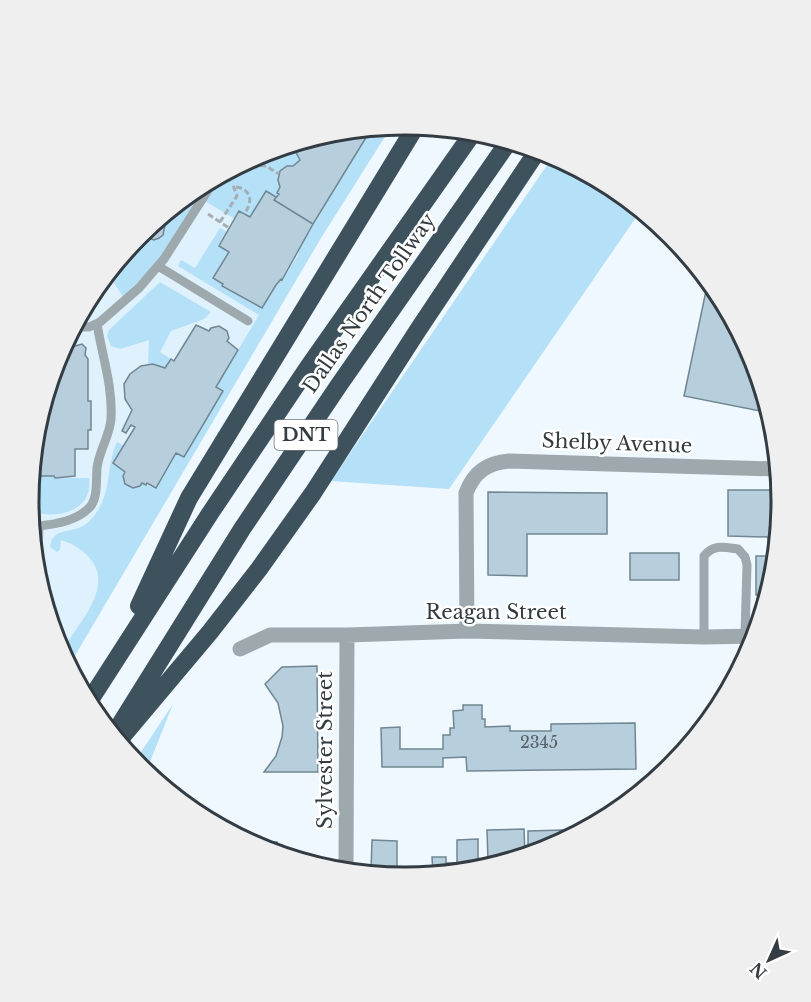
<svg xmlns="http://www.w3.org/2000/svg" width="811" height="1002" font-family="'Libre Baskerville',serif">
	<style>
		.built { fill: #def1fc }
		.green { fill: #b4e0f8 }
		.building { fill: #b7cfdc; stroke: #708692; stroke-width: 1.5 }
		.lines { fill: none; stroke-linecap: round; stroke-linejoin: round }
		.path { stroke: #a5aeb4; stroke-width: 3; stroke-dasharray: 6 3; stroke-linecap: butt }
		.service { stroke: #9ea9ae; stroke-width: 9 }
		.minor { stroke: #9ea9ae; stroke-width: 15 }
		.motorway { stroke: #3d525c; stroke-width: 18 }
		.labels { text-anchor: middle; stroke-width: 5; stroke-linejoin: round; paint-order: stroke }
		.number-label { font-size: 16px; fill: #546168 }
		.shield { fill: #fff; stroke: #70767b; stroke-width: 1.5 }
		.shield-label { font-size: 18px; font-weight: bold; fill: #333c42 }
		.street-label { font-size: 20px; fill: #333c42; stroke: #fff }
		.rim { fill: none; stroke: #333c42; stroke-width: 3 }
	</style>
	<rect width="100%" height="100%" fill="#eff8fe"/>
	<path class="built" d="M391,127l-70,111 -251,426 -13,-19 -28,-144 28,-145 82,-122 123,-81z"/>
	<path class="green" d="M391,127l-70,111 -251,426 -13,-19 -2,-11 13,8c14,-23 43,-54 24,-81 -7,-10 -18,-17 -31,-21l-1,10 -3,2 -7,-5c2,-19 20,-14 33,-21 5,-3 10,-8 13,-13 16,-21 10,-48 21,-71l7,4 -6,22 7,4 -2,4 2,8 8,4 7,-2 2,-3 14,5 20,-35 8,4 39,-66 -7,-4 43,-72 -81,-49 3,-6 14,8 25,-40 7,4 -8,14 10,6 -15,26 9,6 -1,2 29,17 26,-18 4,-6 2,1 16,-27 -1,-2 2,-5 70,-115z
		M290,147l2,3 2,-1 6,11 -7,6 -11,4 -4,12 2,5 -3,9 -27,21 -11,-6 -4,8 -32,-19 -39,59 -38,42 -16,-24 29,-43 123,-81z
		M554,155l85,58 -190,276 -118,-8z
		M160,282l51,30 -7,7 -33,12 -11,21 11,7 -6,9 -9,-3h-8l1,-25 -29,9 -9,-3 -4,-10 2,-6z
		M33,476h21l1,2h34c5,34 -34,42 -58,33l-2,-10z
		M173,704l-27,68 -7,-5 -4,-6z"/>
	<path class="building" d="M370,131l-57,93 -39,-24 5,-6 -2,-1 3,-6 -2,-7 2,-9 7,-5h6l7,-6 -6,-11 -2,1 -2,-3z
		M266,191l10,6 -2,3 39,24 -31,56 -1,-1 -5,6 -14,23 -40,-22 1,-2 -10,-6 16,-26 -10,-6 20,-35 11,6z
		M162,219l3,6 -2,10 -4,3 -5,2 -10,-4 -10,5 5,-7z
		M707,286l47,71 11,55 -81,-16z
		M196,325l13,6 2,-3 8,-2 8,5 2,7 -2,3 11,9 -22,37 7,4 -39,66 -8,-4 -20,35 -9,-5 -1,2 -4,-2 -2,3 -7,2 -8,-4 -2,-8 2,-4 -12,-9 22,-36 -4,-2 -5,8 -4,-2 10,-21 -7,-11 -1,-15 6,-10 11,-8 12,-2 12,4 6,-9 3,2z
		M66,344l9,2 7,-2 4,4 -1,7 3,4v42h3v29h-3v19h-13v27l-20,2 -1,-2h-21l24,-120z
		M728,490h52l2,11 -18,94h-8v-39h12v-19l-40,-1z
		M488,492l119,1v41h-80v42l-39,-1z
		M630,553h49v27h-49z
		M317,666l1,106h-54l12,-16 6,-19 1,-11 -5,-23 -13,-19 17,-17z
		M463,705h19v14h3v8l25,-1v5h41v-7l84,-1 1,46 -169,2 -1,-14 -23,1v9h-61l-1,-39 19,-1v22h43v-14h7v-7h4l-1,-17 10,-1z
		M524,829l1,25 -37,8 -1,-32z
		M564,830v10l-15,9 -21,5v-23z
		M567,830h11l-11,8z
		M478,839v25l-45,9 -1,-16h14v6h11v-23z
		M372,840l25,1v29h6v8l-32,-7z
		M256,842h21v10l-16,-3 -5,-3z"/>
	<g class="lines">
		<path class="path" d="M251,165l15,1 13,8
			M236,187c16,2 17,16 8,27
			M208,214l21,14
			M220,222l17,-26 -4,-11"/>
		<path class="service" d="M229,175l9,-7
			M158,266l90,55
			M77,327h12l11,-5 39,-34 25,-29 46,-72
			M33,524l6,2 -1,25
			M39,526c17,-2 38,-5 51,-19 8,-9 6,-27 7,-39 2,-17 13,-33 14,-49 2,-32 -9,-64 -14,-95
			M704,637v-81c9,-12 20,-9 34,-7l7,8 2,8 -2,70"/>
		<path class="minor" d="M467,631l-1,-138c8,-21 21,-30 43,-32l267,8
			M240,649l30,-14h77l120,-4 237,6 52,-1
			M346,866l1,-231"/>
		<path class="motorway" d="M139,606l50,-108 227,-372
			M92,697l119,-185 98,-146 161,-229
			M121,723l121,-194 97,-144 168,-241
			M120,739l90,-107 49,-63 54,-76 105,-163 120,-180"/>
	</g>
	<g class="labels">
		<g class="number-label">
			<text x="539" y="748">2345</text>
		</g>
		<rect class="shield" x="274.5" y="420" width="63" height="30" rx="4.5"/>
		<g class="shield-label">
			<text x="306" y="441">DNT</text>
		</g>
		<g class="street-label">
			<text transform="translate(369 303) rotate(-55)" y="7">Dallas North Tollway</text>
			<text transform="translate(617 443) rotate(2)" y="7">Shelby Avenue</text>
			<text x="496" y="619">Reagan Street</text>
			<text transform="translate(325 750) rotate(-90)" y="7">Sylvester Street</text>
		</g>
	</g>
	<path d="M0 0H811V1002H0ZM39 501a366 366 0 1 1 732 0a366 366 0 1 1-732 0Z" fill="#efeff0" fill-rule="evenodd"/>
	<path class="rim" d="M39 501a366 366 0 1 1 732 0a366 366 0 1 1-732 0Z"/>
	<g transform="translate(769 960) rotate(225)" stroke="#ffffff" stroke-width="4.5" paint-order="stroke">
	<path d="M0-4.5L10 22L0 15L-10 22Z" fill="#333c42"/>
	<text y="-9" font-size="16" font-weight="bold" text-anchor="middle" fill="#333c42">N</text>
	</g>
</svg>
